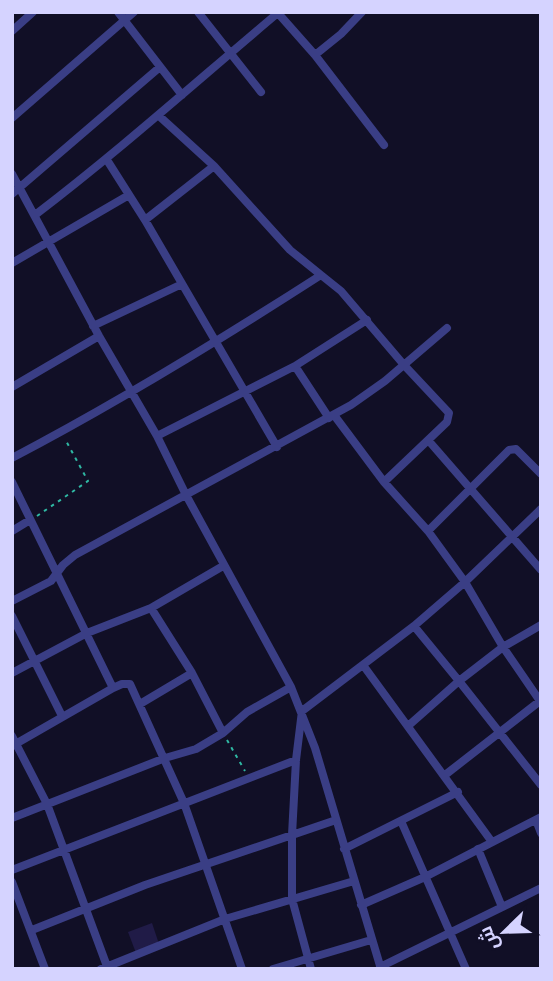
<svg xmlns="http://www.w3.org/2000/svg" width="553" height="981" font-family="'Golos Text',Cairo,sans-serif">
	<style>
		.building { fill: #201b47 }
		.lines { fill: none; stroke-linecap: round; stroke-linejoin: round }
		.path { stroke: #2fb8a3; stroke-width: 2; stroke-dasharray: 3.5 5; stroke-linecap: butt }
		.minor { stroke: #3a3e85; stroke-width: 8 }
	</style>
	<rect width="100%" height="100%" fill="#110f26"/>
	<path class="building" d="M152,923l7,21 -23,9 -8,-21z"/>
	<g class="lines">
		<path class="path" d="M37,516l51,-35 -23,-42
			M227,740l18,31"/>
		<path class="minor" d="M118,12l64,83
			M198,12l63,80
			M277,12l38,43
			M362,12l-21,22 -26,21 69,90
			M12,31l21,-19
			M158,115l56,51 76,84 31,25
			M12,118l122,-106
			M107,160l38,60 132,227
			M12,174l87,162 58,100 29,59 105,192 24,61 66,221
			M12,194l148,-127
			M35,215c84,-64 163,-135 244,-203
			M145,220l69,-54
			M12,263l117,-68
			M93,326l89,-42
			M295,366l72,-46
			M12,387l87,-51
			M334,415l50,67 44,49 37,51 38,65 37,54 -95,74
			M157,436l138,-70 34,52
			M428,440l113,130
			M12,458c107,-56 208,-118 309,-183l20,16 63,74 45,48 -2,9 -63,60
			M12,482l101,206
			M12,531l18,-11
			M428,531l81,-81 7,-1 25,25
			M12,601l39,-20 12,-16 12,-10 276,-150 34,-24 62,-53
			M151,608l41,65 31,60
			M12,616l50,100
			M541,625l-38,22 -44,34 82,104
			M363,665l129,177
			M12,673l75,-40 64,-25 72,-42
			M140,704l52,-31
			M408,726l51,-45 -45,-55
			M12,736l35,68 61,165
			M12,746l101,-58 9,-4h8l54,119 58,166
			M12,818l153,-60 31,-9 27,-16 24,-21 44,-25
			M536,820l5,13
			M401,821l65,148
			M344,849l114,-57
			M478,849l24,58
			M12,870l284,-110
			M12,882l33,87
			M361,905l64,-28 116,-60
			M32,930l113,-45 191,-65
			M380,967l161,-79
			M101,969l124,-50 129,-38
			M273,969l98,-29
			M311,969l-19,-70v-64l4,-75 6,-49 112,-85 51,-44 76,-73"/>
	</g>
	<rect width="553" height="981" fill="none" stroke="#d5d3ff" stroke-width="28"/>
	<g transform="translate(504 932) rotate(247)" stroke="#110f26" stroke-width="5" paint-order="stroke">
	<path d="M0-5L12 26L0 18L-12 26Z" fill="#d5d3ff"/>
	<text y="-10" font-size="19" font-weight="bold" text-anchor="middle" fill="#d5d3ff">ش</text>
	</g>
</svg>
